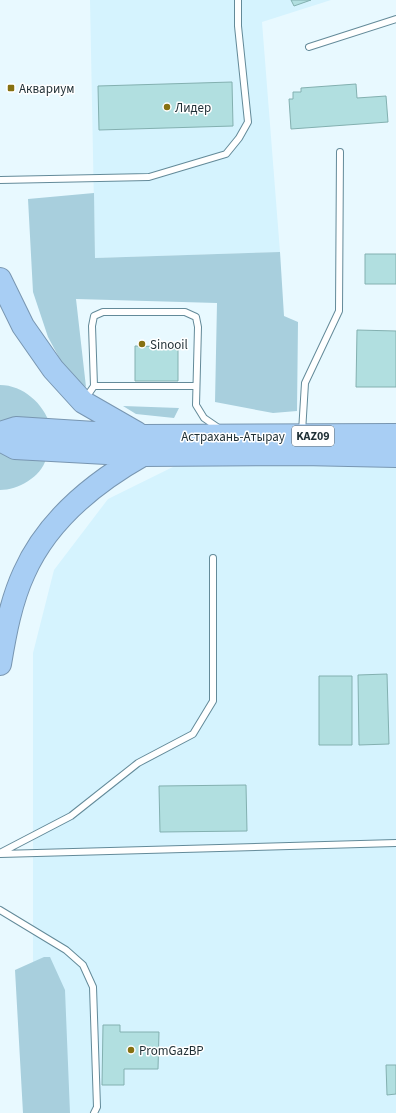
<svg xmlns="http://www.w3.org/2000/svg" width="396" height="1113" font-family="'Source Sans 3',sans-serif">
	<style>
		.built { fill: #d5f3fe }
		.green { fill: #a8cfdd }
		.building { fill: #b1dfe0; stroke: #83b0b0 }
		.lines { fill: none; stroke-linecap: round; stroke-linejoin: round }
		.lane-casing { stroke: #638a99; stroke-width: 8 }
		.highway-casing { stroke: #7896b1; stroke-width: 24 }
		.lane { stroke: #fff; stroke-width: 6 }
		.highway { stroke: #a8cef4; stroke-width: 22 }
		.poi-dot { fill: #867111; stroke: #fff; stroke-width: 1.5 }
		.labels { text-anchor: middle; stroke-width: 3; stroke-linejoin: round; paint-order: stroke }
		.shield { fill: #fff; stroke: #626d72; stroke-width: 1 }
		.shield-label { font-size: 12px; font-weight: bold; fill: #1f2f35 }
		.poi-label { font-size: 13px; fill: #1f2f35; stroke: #fff; text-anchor: start }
		.street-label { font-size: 13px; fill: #1f2f35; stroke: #fff }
	</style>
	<rect width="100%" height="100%" fill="#e8f9ff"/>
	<path class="built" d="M90,0h241l-69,22 18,230 -185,6z
		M185,461l211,5v647h-363v-460l21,-83 54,-71z"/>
	<path class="green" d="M94,193l1,65 185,-6 4,64 14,6 -1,89 -24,2 -58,-11 2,-99 -141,-4 10,88 -17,-11 -21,-39 -15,-45 -5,-93z
		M0,385c23,0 44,19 50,40 1,5 -1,11 -1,16 -1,5 -1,12 -3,18 -5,18 -28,31 -46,31z
		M123,406l56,2 -5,10 -38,-4z
		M44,957h6l15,33 5,123h-47l-8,-143z"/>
	<path class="building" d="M291,0h20l-17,6z
		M232,82l1,44 -134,4 -1,-44z
		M356,84l1,14 29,-2 2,26 -97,7 -2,-30h4v-7h8v-4z
		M365,254h31v30h-31z
		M357,330l39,1v56h-40z
		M135,346l43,1v34h-43z
		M387,674l2,70 -30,1 -1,-70z
		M319,676h33v69h-33z
		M246,785l1,46 -87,1 -1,-46z
		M103,1025h17v7h39l-1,37h-34v16h-22z
		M386,1065h10v29l-9,1z"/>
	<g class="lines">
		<defs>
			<path id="lane" d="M309,47l87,-28
				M0,180l149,-3 77,-23 13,-16 9,-16 -10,-96v-26
				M94,386h102
				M85,399l9,-13 -2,-60 2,-10 9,-4h82l11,5 2,10 -2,78 8,13 16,11
				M302,432l3,-49 34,-72 1,-159
				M0,853l71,-37 67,-53 55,-29 20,-33v-143
				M0,854l396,-11
				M0,910l66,40 17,15 10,22 4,120 -3,6"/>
			<path id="highway" d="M0,279l23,47 30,43 30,33 54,31
				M0,433l16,-5 126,8 254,-1
				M0,440l15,8 128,7 159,-1 94,2
				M0,664c5,-30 11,-63 24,-91 23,-52 71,-91 119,-118"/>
		</defs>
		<use href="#lane" class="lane-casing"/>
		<use href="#highway" class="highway-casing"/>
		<use href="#lane" class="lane"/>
		<use href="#highway" class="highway"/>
	</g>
	<g class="poi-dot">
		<rect x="7" y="84" width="8" height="8" rx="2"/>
		<circle cx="167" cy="107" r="4"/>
		<circle cx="142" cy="344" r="4"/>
		<circle cx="131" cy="1050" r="4"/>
	</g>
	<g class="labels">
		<rect class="shield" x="292" y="426" width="42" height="20" rx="3"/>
		<g class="shield-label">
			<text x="313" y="440">KAZ09</text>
		</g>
		<g class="poi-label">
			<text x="19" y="93">Аквариум</text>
			<text x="175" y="112">Лидер</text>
			<text x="150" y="349">Sinooil</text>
			<text x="139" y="1055">PromGazBP</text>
		</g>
		<g class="street-label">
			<text x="233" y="441">Астрахань-Атырау</text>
		</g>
	</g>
</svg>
